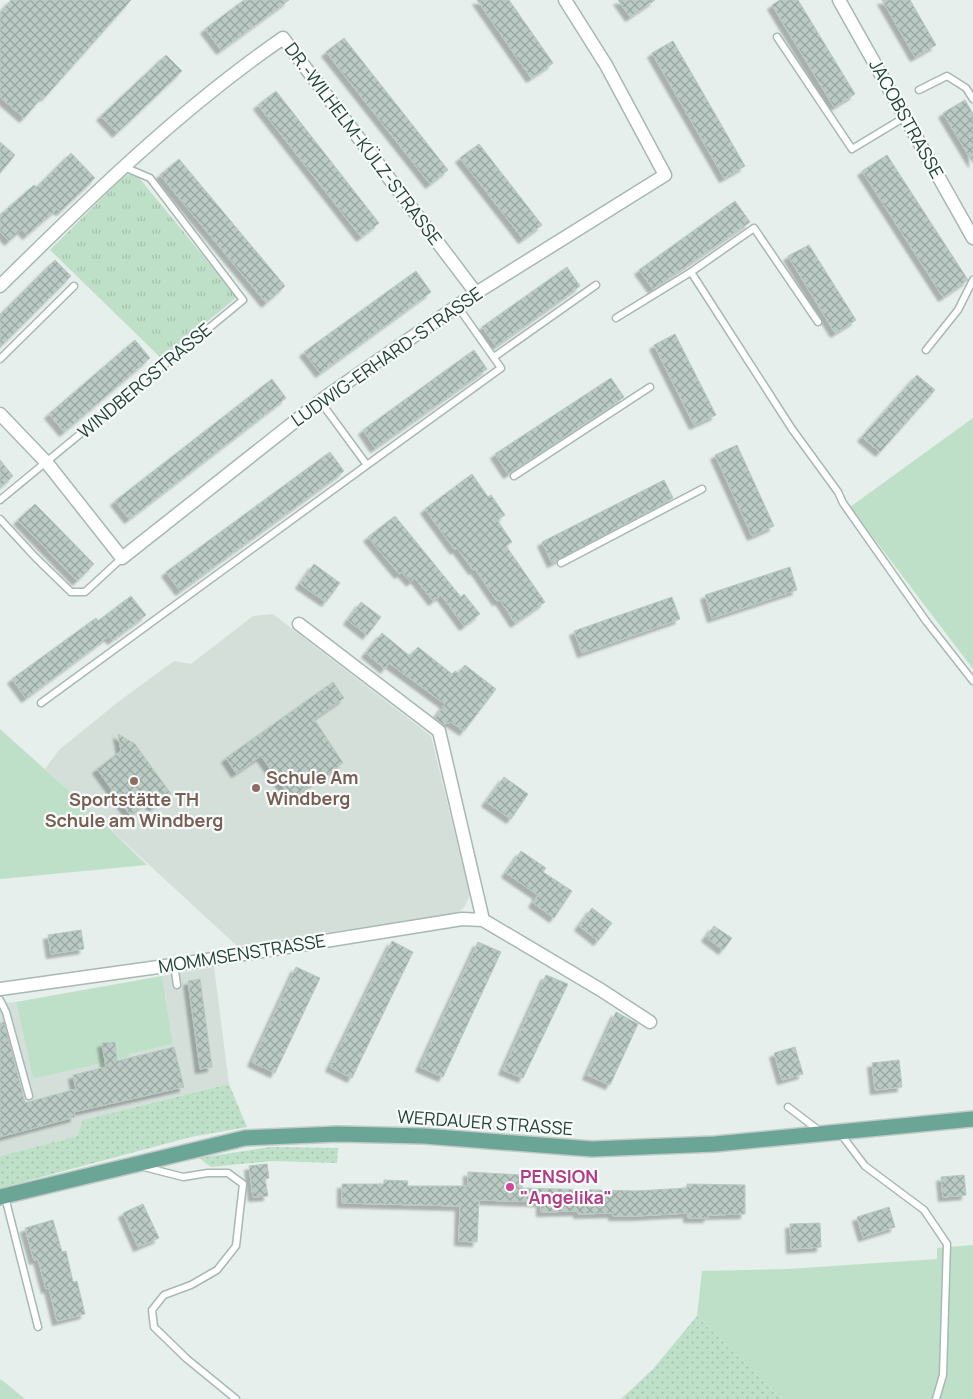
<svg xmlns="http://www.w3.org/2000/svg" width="973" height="1399" font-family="Manrope,sans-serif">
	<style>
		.built { fill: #d4dfda }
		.grass { fill: url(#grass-dots) }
		.park { fill: url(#park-tufts) }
		.garden { fill: #bfe0c8 }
		.building { fill: url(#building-cross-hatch); stroke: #b8c9c2; filter: url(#shadow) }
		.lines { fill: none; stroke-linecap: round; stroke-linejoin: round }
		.service-casing { stroke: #a8b8b2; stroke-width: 9 }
		.minor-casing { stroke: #a8b8b2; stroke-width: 15 }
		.primary-casing { stroke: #c2cac8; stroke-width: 18 }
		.service { stroke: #fff; stroke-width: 6 }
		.minor { stroke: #fff; stroke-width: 12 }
		.primary { stroke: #6aa596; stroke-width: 15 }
		.education-dot { fill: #8d6e63; stroke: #f7fbf9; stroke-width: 2 }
		.hotel-dot { fill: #d1479c; stroke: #f7fbf9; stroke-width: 2 }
		.labels { text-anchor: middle; stroke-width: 4.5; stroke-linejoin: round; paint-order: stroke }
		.street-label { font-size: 18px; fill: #24423a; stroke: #f7fbf9 }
		.education-label { font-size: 18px; font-weight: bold; fill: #785e54; stroke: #f7fbf9; text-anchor: start }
		.hotel-label { font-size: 18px; font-weight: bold; fill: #b23c85; stroke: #f7fbf9; text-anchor: start }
	</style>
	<defs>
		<pattern id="grass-dots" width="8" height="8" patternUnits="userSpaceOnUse" patternTransform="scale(1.25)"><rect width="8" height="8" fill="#bfe0c8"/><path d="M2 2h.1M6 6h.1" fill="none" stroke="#a4c1ad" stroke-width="1.8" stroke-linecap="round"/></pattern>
		<pattern id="park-tufts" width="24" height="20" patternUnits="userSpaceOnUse" patternTransform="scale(1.25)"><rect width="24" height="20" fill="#bfe0c8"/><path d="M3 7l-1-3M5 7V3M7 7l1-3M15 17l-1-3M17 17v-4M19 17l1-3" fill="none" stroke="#a4c1ad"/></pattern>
		<pattern id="building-cross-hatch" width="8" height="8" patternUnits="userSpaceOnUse" patternTransform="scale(1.25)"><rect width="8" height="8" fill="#bbcac4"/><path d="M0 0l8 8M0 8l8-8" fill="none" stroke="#98a6a0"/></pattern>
		<filter id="shadow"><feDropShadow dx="-4.5" dy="4.5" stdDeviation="1" flood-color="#0004"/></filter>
	</defs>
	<rect width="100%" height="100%" fill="#e6efeb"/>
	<path class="built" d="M273,614l158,122 39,159 -5,11 -7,7 -221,33 -192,-177 14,-19 59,-48 56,-41 17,3 62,-48z
		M214,967l15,117 -146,36 -6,16 -77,20v-153l16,-1 17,77 96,-22 -1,-3 45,-10 -11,-68z"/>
	<path class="grass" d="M229,1084l18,43 -56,10 -191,51v-32l77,-20 6,-16z
		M270,1147l68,1 -1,15 -65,-2 -61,6 -12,-9z
		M697,1316l84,83h-160l32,-30z"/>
	<path class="park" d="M132,174l8,5 97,118 -75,62 -112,-109 75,-75z"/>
	<path class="garden" d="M973,418v251l-123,-162z
		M0,729l87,78 60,58 -147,14z
		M162,976l11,68 -44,10v3l-96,22 -17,-77z
		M973,1245v154h-192l-84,-83 5,-45 86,-2 149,-10v-11z
		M0,1379l2,1 23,19h-25z"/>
	<path class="building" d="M11,0h120l-86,97 -1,-2 -20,23 -24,-21v-84z
		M244,0h45l-68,50 -16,-21z
		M477,0h32l44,63 -22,15z
		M618,0h37l-25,17z
		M780,0h18l57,94 -21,13 -62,-102z
		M882,0h28l26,45 -21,12z
		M344,38l104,132 -18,14 -104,-132z
		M673,41l72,125 -21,12 -72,-125z
		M166,55l16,16 -65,62 -16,-17z
		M276,91l103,132 -18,14 -103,-132z
		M965,100l8,14v49l-30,-50z
		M0,142l15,13 -15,18z
		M479,144l63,81 -19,14 -63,-81z
		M71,153l24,25 -34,33 -4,-2 -30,26 -5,-6 -13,12 -9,-10v-16l34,-30 3,2z
		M887,155l81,125 -25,17 -81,-126z
		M179,159l106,127 -19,17 -106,-128z
		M735,201l15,21 -97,67 -14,-19z
		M809,245l47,75 -21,13 -47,-77z
		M55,260l16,16 -71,71v-32z
		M567,267l13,19 -84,60 -14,-19z
		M416,271l15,21 -111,81 -16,-21z
		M675,334l41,81 -22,10 -40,-80z
		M135,340l15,18 -86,74 -15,-18z
		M474,350l13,19 -112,79 -12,-18z
		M917,375l18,15 -55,62 -18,-15z
		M611,378l13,19 -116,77 -13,-20z
		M272,379l14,19 -157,121 -14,-18z
		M737,445l37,81 -22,10 -37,-81z
		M330,452l14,19 -164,120 -14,-19z
		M0,460l13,16 -13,12z
		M472,474l16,23 3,-2 14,20 -8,5 15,22 -6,4 39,56 -30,21 -15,-23 -3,1 -22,-32 -2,1 -16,-22 -2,2 -30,-41z
		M664,480l9,18 -121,65 -10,-21z
		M35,504l59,60 -17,17 -59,-61z
		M395,516l66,81 3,-3 16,20 -16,12 -23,-31 -8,6 -18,-23 -4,4 -9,-10 -3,2 -31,-37z
		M314,564l26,19 -14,19 -26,-18z
		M790,567l7,23 -85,28 -7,-23z
		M131,596l15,19 -34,25 -3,-4 -83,62 -14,-19 84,-61 2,3z
		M672,597l8,22 -98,34 -8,-22z
		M361,602l20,15 -14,18 -19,-15z
		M382,633l28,23 8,-9 34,27 3,-3 3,2 7,-8 31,24 -32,42 -13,-9 -8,2 -8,-6 10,-14 -56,-41 -4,6 -19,-16z
		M333,682l11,16 -30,21 29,44 -52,35 -30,-42 -25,17 -10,-15z
		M118,734l17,10 36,50 -18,13 -5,-6 -18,14 -33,-46 24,-18z
		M504,777l24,17 -17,25 -25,-17z
		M521,851l25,17 -3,4 29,19 -18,27 -21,-15 5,-8 -32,-22z
		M592,908l20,15 -14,18 -19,-15z
		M714,926l18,12 -9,12 -17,-13z
		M81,930l3,19 -33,5 -3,-19z
		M392,941l21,11 -61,126 -22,-11z
		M478,942l23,10 -58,125 -23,-10z
		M296,967l24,11 -45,95 -23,-11z
		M546,975l22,9 -45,94 -20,-8z
		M200,979l12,88 -12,2 -12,-88z
		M616,1012l22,12 -28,61 -23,-10z
		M4,1022l21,81 51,-14 -3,-14 33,-8 -4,-24 13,-1 2,19 57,-14 10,40 -110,25 1,5 -75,20v-114z
		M795,1047l8,27 -21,6 -8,-27z
		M899,1060l3,27 -27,3 -3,-27z
		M267,1164l2,14 -4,1 3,17 -15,1 -4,-31z
		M468,1172l54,3v13l114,3 51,-3v-4l58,1v29l-37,1v3h-20v-5l-53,3h-22v-3l-35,1v-3l-37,1v-10l-62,-2 -2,42 -18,-1 1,-35 -118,-3v-19h42v-4l24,1 -1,5h61z
		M964,1175l2,20 -23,2 -2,-20z
		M143,1204l16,34 -21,9 -15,-34z
		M889,1207l6,20 -32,10 -6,-20z
		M53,1220l9,32 4,-1 7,31 4,-1 8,33 -28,7 -8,-33 -3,1 -8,-30 -4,1 -9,-32z
		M820,1223l1,24 -30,2 -1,-25z"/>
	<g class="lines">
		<defs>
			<path id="service" d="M777,37l75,112 53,-32
				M919,90l28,-14 19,12 7,11
				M691,272l101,157 46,63 5,11 83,118 47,60
				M616,318l75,-46 63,-44 64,94
				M926,350l32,-40 15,-30
				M494,357l102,-72
				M0,359l74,-73
				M367,465l134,-97 -43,-61
				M514,476l136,-89
				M0,500l243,-200 -93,-122 -26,-11
				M0,519l36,39 35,34h14l37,-34
				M561,563l141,-74
				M41,703l326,-238 -47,-64
				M174,964l3,21
				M0,1000l6,12 23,84
				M788,1107l33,25
				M840,1133l25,33 59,44 23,34 -4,131 -7,24
				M144,1167l39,10 25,-4h20l15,11 -7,62 -19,24 -26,15 -27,10 -12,15 2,17 33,32 49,40
				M5,1197l33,130"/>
			<path id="minor" d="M839,0l134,238
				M0,286c89,-88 179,-176 283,-248l193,255
				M0,414l47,49 75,95 205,-162 149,-103 189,-118 -59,-110 -41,-65
				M299,624l140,107 44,189
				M0,989l194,-27 268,-43 21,1 118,70 49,32"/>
			<path id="primary" d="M0,1197l245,-59 93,-4 86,2 168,13 123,-5 258,-25"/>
		</defs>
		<use href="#service" class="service-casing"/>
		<use href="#minor" class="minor-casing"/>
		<use href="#primary" class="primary-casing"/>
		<use href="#service" class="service"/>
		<use href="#minor" class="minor"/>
		<use href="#primary" class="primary"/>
	</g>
	<g class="education-dot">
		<circle cx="134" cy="781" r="5"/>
		<circle cx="256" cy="788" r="5"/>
	</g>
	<circle class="hotel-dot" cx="510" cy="1187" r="5"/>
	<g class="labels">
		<g class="street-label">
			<text transform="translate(906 119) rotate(61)" y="6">JACOBSTRASSE</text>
			<text transform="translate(363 144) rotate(53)" y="6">DR.-WILHELM-KÜLZ-STRASSE</text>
			<text transform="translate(387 357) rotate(-35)" y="6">LUDWIG-ERHARD-STRASSE</text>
			<text transform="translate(145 381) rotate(-40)" y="6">WINDBERGSTRASSE</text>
			<text transform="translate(242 954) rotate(-9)" y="6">MOMMSENSTRASSE</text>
			<text transform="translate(485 1123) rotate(4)" y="6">WERDAUER STRASSE</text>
		</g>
		<g class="education-label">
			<text x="266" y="784">Schule Am<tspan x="266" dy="21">Windberg</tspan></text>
			<text x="134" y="806" text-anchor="middle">Sportstätte TH<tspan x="134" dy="21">Schule am Windberg</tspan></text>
		</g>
		<g class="hotel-label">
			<text x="520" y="1183">PENSION<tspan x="520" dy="21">"Angelika"</tspan></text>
		</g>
	</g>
</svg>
